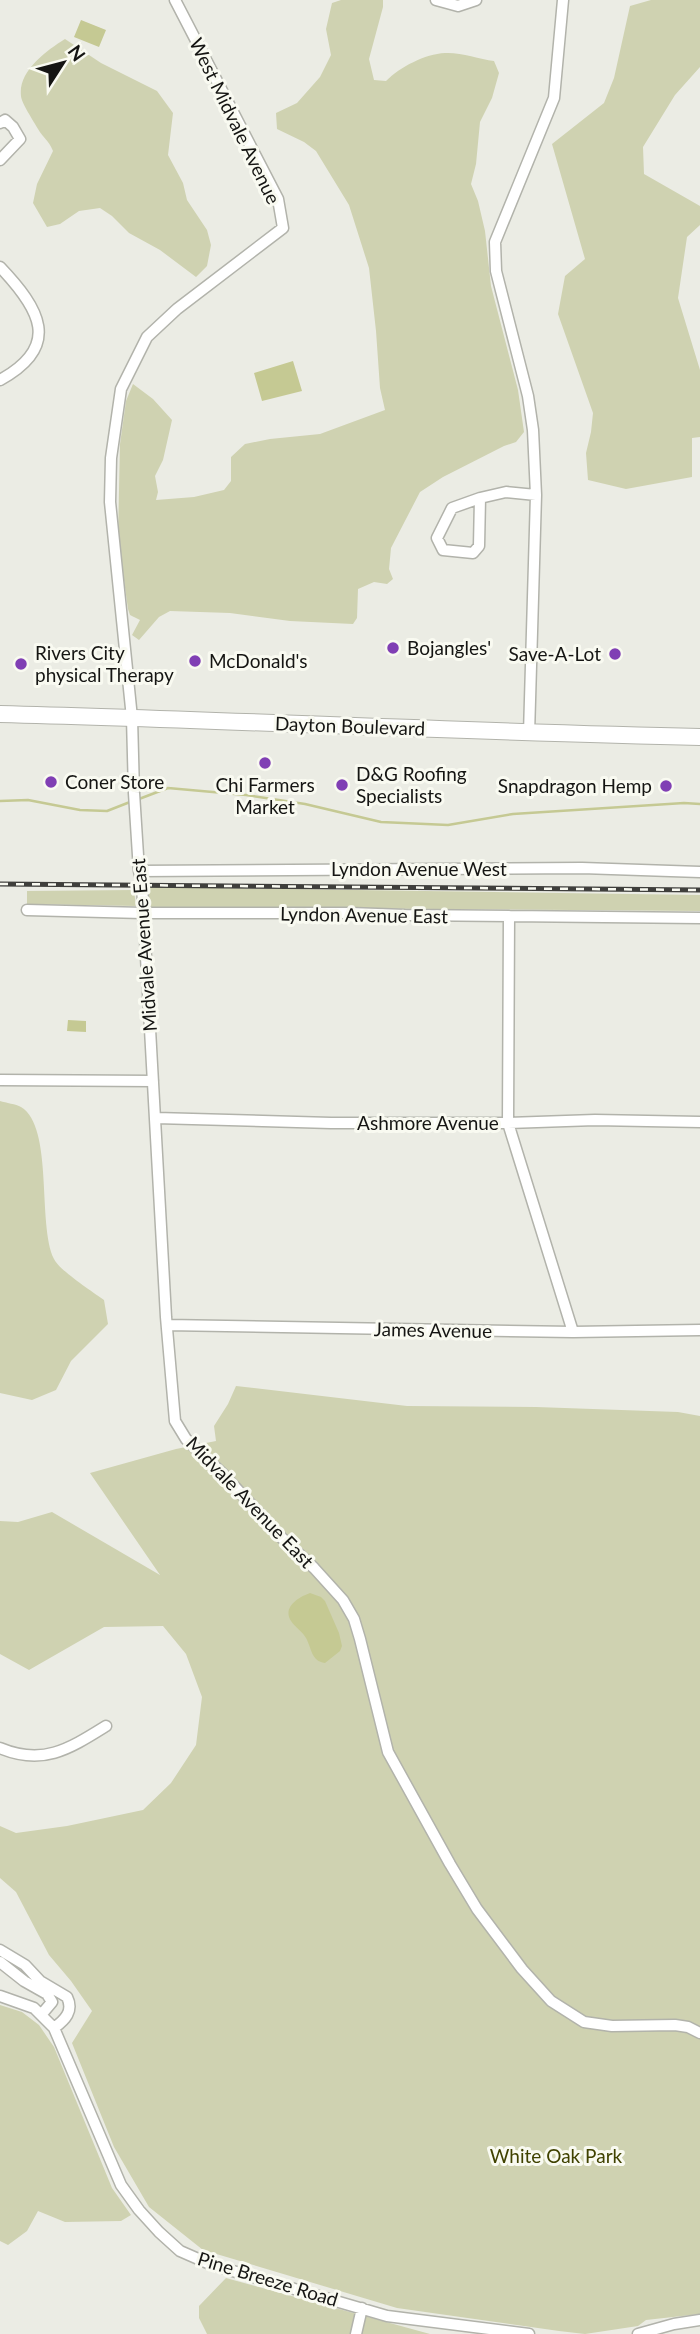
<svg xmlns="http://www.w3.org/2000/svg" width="700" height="2334" font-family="Lato,sans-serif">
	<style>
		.green { fill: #cfd2b1 }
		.water { fill: #c5c993 }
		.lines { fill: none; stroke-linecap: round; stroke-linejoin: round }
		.stream { stroke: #c5c993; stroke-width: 2.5 }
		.minor-casing { stroke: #b2b3ab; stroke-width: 13 }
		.secondary-casing { stroke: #b2b3ab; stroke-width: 18 }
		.minor { stroke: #fff; stroke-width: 10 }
		.secondary { stroke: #fff; stroke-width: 16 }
		.rail-casing { stroke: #3f3f3c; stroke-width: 5 }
		.rail { stroke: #f9faf1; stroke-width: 2.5; stroke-dasharray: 8; stroke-linecap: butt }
		.poi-dot { fill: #803fb4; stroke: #f9faf1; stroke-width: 2.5 }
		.labels { text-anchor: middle; stroke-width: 6; stroke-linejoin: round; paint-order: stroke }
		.street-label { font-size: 19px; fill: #151513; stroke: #f9faf1 }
		.poi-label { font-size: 19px; fill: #151513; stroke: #f9faf1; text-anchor: start }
		.park-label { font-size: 19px; fill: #404200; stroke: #f9faf1 }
	</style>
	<rect width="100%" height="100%" fill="#ebece4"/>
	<path class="green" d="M341,0h42v7l-14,52 5,21 12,1c14,-14 39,-27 59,-28 15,-1 34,6 49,8l5,12 -7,25 -12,24 -4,42 -5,20 7,17 7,30 6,55 27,104 6,42 -8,10 -12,4 -61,31 -23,15 -29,56 -2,21 4,10 -6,5 -13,-2 -16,7 -1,29 -4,6 -63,-3 -60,-8 -60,-2 -11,6 -20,23 -7,-5 8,-15 -10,-5 -2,-6 -10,-72 2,-93 6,-43 7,-17 20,15 19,21 -9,40 -8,16 3,16 -2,8 38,-3 30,-7 7,-9v-24l14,-13 25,-5 50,-5 65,-24 -5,-22 -4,-57 -7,-63 -20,-63 -33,-54 -12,-9 -27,-13 -1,-16 21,-10 23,-26 11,-22 -5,-26 6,-26z
		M651,0h49v67l-25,28 -32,52 1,27 56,32v19l-13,12 -9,61 22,72v67l-8,1v39l-66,12 -38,-9 -2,-27 5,-21 2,-19 -35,-99 7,-38 20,-17 -33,-115 52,-41 10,-25 16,-72z
		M65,39l36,24 56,28 16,22 -5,42 15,28 4,17 20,30 4,15 -4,21 -11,11 -36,-27 -31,-17 -17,-17 -12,-8 -21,3 -19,13 -13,3 -14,-24 4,-19 16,-33c-5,-12 -10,-13 -15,-22 -4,-7 -17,-27 -17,-33 -3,-25 25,-45 44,-57z
		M148,887l552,8v16l-552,-4z
		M134,890l2,16 -109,-2v-13z
		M0,1101c6,2 16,3 21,6 33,20 16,117 33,152 5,11 39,33 50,41l4,24 -37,37 -15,29 -24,10 -32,-7z
		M236,1386l171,20 129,1 142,5 22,4v898l-54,6 -8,6 -53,8 -26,-3 -162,-23 -194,-58 -54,-43 -35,-60 -42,-104 20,-32 -21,-30 -22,-26 -33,-63 -16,-14v-52l16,7 51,-7 76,-16 28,-27 25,-38 6,-48 -16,-43 -23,-28 -59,1 -75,43 -29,-16v-133l18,1 34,-10 108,63 -70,-102 86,-24 40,-8 -2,-15 14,-22z
		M0,2005l22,7 17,13 15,22 58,141 19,27 -10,6 -56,1 -27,-11 -11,20 -19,14 -8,-4z
		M226,2278l204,56h-223l-8,-16v-12z"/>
	<path class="water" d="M81,20l25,10 -7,17 -25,-10z
		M293,361l9,30 -40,10 -8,-28z
		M68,1020l18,1v11l-19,-1z
		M310,1593l11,4 4,4 14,32 3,13 -2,5 -15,12c-14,-2 -13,-14 -19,-25 -4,-7 -11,-11 -15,-17 -9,-14 8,-24 19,-28z"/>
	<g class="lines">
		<path class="stream" d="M139,799l29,-11 78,7 59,9 76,18 67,3 65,-11 171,-11 16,1
			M0,801l28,-1 52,10 27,1 23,-9"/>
		<defs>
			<path id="minor" d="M175,0l103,199 5,29 -106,81 -30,28 -26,52 -10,69 -1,44 22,216 2,75 5,78 3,14 24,432 9,104 11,18 37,35 59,64 32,30 29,32 11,19 6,20 28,113 62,112 27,45 45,60 29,32 33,21 28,4 63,-1 13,2 12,6
				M436,0l22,6 18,-6
				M0,123l5,-3 8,7 7,12 -20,21
				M0,267c40,42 62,79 0,113
				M480,498l-1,48 -6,7 -30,-3 -6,-12 15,-30 28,-10 26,-6 30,3
				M529,734l7,-239 -3,-65 -5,-34 -32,-125 -1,-29 59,-144 9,-98
				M139,871l443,-3 118,4
				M27,910l115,3h208l55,2 295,3
				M509,916l-1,207 65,209
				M0,1080l153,1
				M156,1118l175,5h177l87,-3 105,2
				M167,1325l406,7 127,-2
				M0,1748c43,18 69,1 106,-22
				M0,1950l25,15 15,16 27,16c7,14 -2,23 -13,31
				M0,1962l24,19 23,13 5,8 -11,13
				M0,1996l34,12 20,20 67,157 18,25 20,22 21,19 32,14 175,51 142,18
				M356,2334l6,-26
				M638,2334l36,-10 26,-4"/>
			<path id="secondary" d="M0,714c233,6 467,18 700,23"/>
		</defs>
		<use href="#minor" class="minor-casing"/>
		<use href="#secondary" class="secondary-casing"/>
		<use href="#minor" class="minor"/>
		<use href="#secondary" class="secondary"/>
		<defs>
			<path id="rail" d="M0,884l700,6"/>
		</defs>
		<use href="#rail" class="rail-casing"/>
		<use href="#rail" class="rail"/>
	</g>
	<g class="poi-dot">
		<circle cx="393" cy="648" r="7"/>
		<circle cx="615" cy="654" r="7"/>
		<circle cx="195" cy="661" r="7"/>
		<circle cx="21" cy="664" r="7"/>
		<circle cx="265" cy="763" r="7"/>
		<circle cx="51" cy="782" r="7"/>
		<circle cx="342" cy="785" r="7"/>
		<circle cx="666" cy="786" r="7"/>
	</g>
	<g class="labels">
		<g class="street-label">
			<text transform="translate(235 121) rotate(64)" y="7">West Midvale Avenue</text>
			<text transform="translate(350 726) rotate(2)" y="7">Dayton Boulevard</text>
			<text x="419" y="876">Lyndon Avenue West</text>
			<text transform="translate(364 915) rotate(1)" y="7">Lyndon Avenue East</text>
			<text transform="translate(144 945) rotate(-94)" y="7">Midvale Avenue East</text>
			<text x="428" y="1130">Ashmore Avenue</text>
			<text transform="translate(433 1330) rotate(1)" y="7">James Avenue</text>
			<text transform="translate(250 1502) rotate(46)" y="7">Midvale Avenue East</text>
			<text transform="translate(268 2279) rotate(17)" y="7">Pine Breeze Road</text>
		</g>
		<g class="poi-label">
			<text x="407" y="655">Bojangles'</text>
			<text x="35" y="660">Rivers City<tspan x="35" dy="22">physical Therapy</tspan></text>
			<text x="601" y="661" text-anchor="end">Save-A-Lot</text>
			<text x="209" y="668">McDonald's</text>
			<text x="356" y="781">D&amp;G Roofing<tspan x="356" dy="22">Specialists</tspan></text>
			<text x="65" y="789">Coner Store</text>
			<text x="265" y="792" text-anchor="middle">Chi Farmers<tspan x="265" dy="22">Market</tspan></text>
			<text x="652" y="793" text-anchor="end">Snapdragon Hemp</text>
		</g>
		<g class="park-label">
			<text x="556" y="2163">White Oak Park</text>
		</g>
	</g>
	<g transform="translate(63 63) rotate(54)" stroke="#f9faf1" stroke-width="5" paint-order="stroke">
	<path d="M0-5L12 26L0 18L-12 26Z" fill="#151513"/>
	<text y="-10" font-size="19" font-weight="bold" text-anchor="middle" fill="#151513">N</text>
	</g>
</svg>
